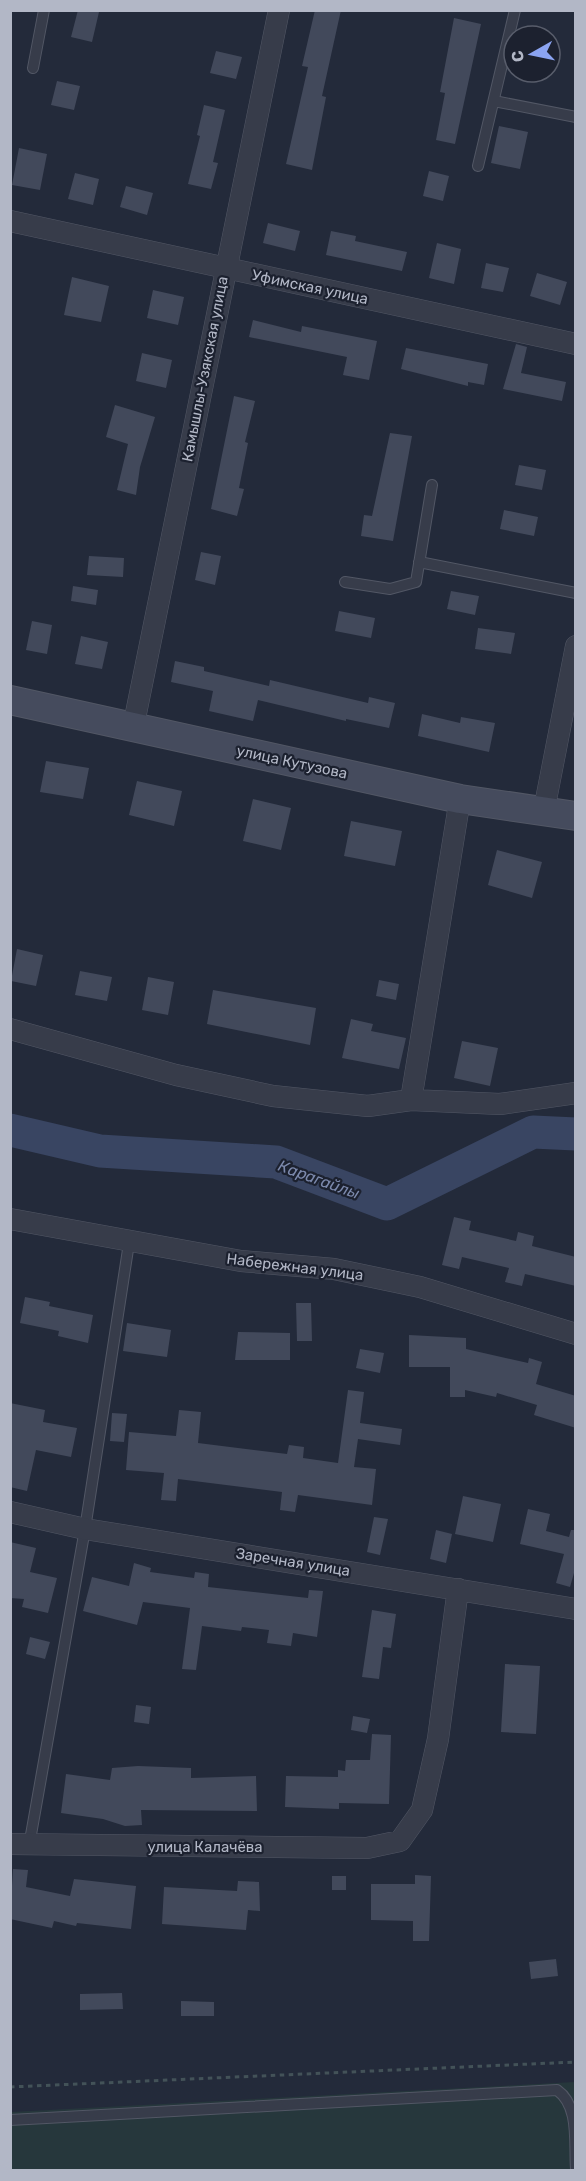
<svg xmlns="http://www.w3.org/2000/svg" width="586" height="2181" font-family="Rubik,sans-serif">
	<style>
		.green { fill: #26373c }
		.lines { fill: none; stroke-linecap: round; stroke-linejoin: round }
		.river { stroke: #394562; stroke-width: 33 }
		.building { fill: #42495b }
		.service-casing { stroke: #525765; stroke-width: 12 }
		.minor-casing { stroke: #525765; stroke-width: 22 }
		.secondary-casing { stroke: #525765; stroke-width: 30 }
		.path { stroke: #435258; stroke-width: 3; stroke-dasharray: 4.5 4.5; stroke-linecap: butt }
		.service { stroke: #373c4a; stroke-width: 10 }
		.minor { stroke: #373c4a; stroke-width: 21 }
		.secondary { stroke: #454b5d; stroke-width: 28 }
		.labels { text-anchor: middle; stroke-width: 4.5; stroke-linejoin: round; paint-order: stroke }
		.street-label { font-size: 15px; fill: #b2b7c6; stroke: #1c212f }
		.water-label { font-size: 16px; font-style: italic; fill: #7c89ac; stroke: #1c212f }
	</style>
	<rect width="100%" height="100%" fill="#232a3a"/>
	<path class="green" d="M575,2082v88h-564v-58z"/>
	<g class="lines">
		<path class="river" d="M10,1130l90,21 176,11 111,42 146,-72 43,2"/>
	</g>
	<path class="building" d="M78,10l21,2 -7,30 -21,-5z
		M315,10h26l-19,86 4,1 -14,73 -26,-6 22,-97 -6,-1z
		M454,18l27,6 -26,120 -19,-4 9,-47 -5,-1z
		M216,51l26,6 -6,22 -26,-6z
		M57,81l23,5 -6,24 -23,-5z
		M204,105l21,5 -12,52 5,1 -7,26 -23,-5 12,-48 -3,-1z
		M499,126l29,6 -8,37 -29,-6z
		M19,148l28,6 -7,36 -28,-5z
		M429,171l20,5 -6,25 -20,-5z
		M75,173l24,6 -6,26 -25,-6z
		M126,186l27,7 -6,22 -27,-8z
		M268,223l32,8 -5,20 -32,-8z
		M331,231l25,5 -1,5 52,11 -5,19 -76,-16z
		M437,243l24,6 -7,35 -25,-6z
		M486,263l23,5 -6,24 -22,-4z
		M537,273l30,9 -7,23 -30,-9z
		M72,277l37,9 -8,36 -37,-7z
		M153,290l31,7 -6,28 -31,-7z
		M253,320l48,12 1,-6 75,15 -8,39 -26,-5 4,-18 -98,-20z
		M516,344l11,3 -6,26 45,9 -4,19 -59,-12z
		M406,348l82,16 -4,21 -16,-3v4l-67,-17z
		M142,353l30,7 -6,28 -30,-7z
		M234,396l21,5 -10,41 3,1 -9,45 5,1 -7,27 -26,-7z
		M115,405l40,12 -15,50 -4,28 -19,-5 11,-46 -22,-7z
		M390,433l22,3 -19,105 -32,-5 3,-21 8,1z
		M519,465l27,5 -4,20 -27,-5z
		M504,510l34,7 -4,19 -34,-7z
		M201,552l20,4 -6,29 -20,-5z
		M89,556l35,2 -1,19 -36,-2z
		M73,586l25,4 -2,15 -25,-4z
		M451,591l28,5 -4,19 -28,-6z
		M339,611l36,7 -4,20 -36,-7z
		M32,621l20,4 -5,29 -21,-4z
		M478,628l37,5 -4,21 -36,-5z
		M81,636l27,6 -6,27 -27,-5z
		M175,661l29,6v4l65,15 1,-6 98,23 1,-6 26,6 -6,25 -43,-9v2l-88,-21 -5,21 -44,-10 4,-20 -42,-9z
		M422,714l38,9 1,-6 34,6 -6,29 -71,-16z
		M46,761l43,7 -6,31 -43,-7z
		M137,781l45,10 -8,35 -45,-11z
		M253,799l38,9 -10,42 -38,-9z
		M351,821l51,10 -7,35 -51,-10z
		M497,850l45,12 -10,36 -44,-13z
		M17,949l26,6 -7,31 -25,-5z
		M80,971l32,6 -5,24 -32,-6z
		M148,977l26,5 -6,33 -26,-5z
		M379,980l20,4 -3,16 -20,-4z
		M213,990l103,18 -6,37 -103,-21z
		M351,1019l22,5 -2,7 35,7 -7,31 -57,-11z
		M462,1041l36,7 -8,38 -36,-8z
		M454,1217l17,4 -2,9 47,11 2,-9 16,4 -2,10 44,11v29l-51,-12 -3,12 -17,-4 4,-14 -47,-11 -3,12 -17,-4z
		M25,1297l25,5 -1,4 44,9 -5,28 -30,-7 1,-5 -39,-8z
		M296,1303h15l1,38h-15z
		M127,1323l44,7 -4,27 -44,-6z
		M238,1332l52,1v27h-55z
		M409,1335l57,3v11l62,14 1,-5 13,4 -6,22 40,12v32l-42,-13 3,-10 -40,-12 -1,4 -31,-7v7h-15v-30h-41z
		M360,1349l24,4 -4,20 -24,-5z
		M348,1390l16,2 -4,31 42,6 -2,16 -42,-6 -4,28 22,2 -4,36 -74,-10 -3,17 -15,-2 2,-18 -104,-13 -2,22 -15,-1 3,-27 -38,-3 3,-38 47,4 3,-26 22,2 -3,31 89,11 2,-9 15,2 -1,11 35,5z
		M10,1403l35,7 -2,12 34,6 -6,29 -35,-7 -9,41 -17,-4z
		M112,1413l15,1 -3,28 -14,-1z
		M463,1496l38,8 -8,38 -38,-8z
		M528,1509l22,5 -4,17 23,6 2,-7h5v36l-6,21 -14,-4 8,-29 -44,-10z
		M374,1517l14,2 -8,36 -13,-3z
		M436,1530l16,4 -6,29 -16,-4z
		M10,1542l26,6 -6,24 27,6 -9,35 -26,-6 2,-8 -14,-1z
		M134,1563l17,5 -1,4 44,6 1,-6 14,2 -1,13 100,11 1,-8 14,1 -6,46 -24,-4 -2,13 -24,-3 2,-13 -27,-3 -1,4 -39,-5 -6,44 -14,-1 8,-61 -47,-6 -6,23 -54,-14 9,-34 37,9z
		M372,1610l24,4 -5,34 -8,-1 -4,32 -17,-2z
		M30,1637l20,5 -5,17 -19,-5z
		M505,1664l35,2 -4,68 -35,-2z
		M136,1705l15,2 -2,17 -15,-2z
		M353,1716l17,3 -3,14 -16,-3z
		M372,1734l19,1 -2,69 -50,-1v6l-54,-2 1,-31 52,1v-7l7,1 1,-11h24z
		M138,1766l53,2v10l65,-2 1,35 -116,-1 1,15 -17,1 -22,-7 -42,-6 5,-39 44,6 2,-12z
		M13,1869l15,1 -2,17 44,9 4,-17 62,7 -5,43 -54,-6 -1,3 -22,-5 -2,7 -42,-9z
		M415,1875l16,1 -2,65h-16v-20l-42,-1v-36h44z
		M332,1876h14v14h-14z
		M238,1881l21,1 1,29 -12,-1 -2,20 -84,-6 2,-37 73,4z
		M556,1959l2,17 -27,3 -2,-17z
		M122,1993l1,16 -43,1v-16z
		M181,2001l33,1v14h-33z"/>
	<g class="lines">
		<defs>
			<path id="service" d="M33,68l11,-58
				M494,101l82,16
				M478,166l37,-156
				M419,562l157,31
				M345,582l45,7 26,-7 16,-97
				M29,1846l56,-317 44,-286
				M10,2120l547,-30c23,16 17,53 19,79"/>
			<path id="minor" d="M10,221l566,123
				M133,728l146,-718
				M544,810l32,-164
				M10,1029l166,46 97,21 95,10 43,-6 89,4 76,-11
				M411,1100l49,-301
				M10,1219l231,42 93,8 86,18 156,47
				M10,1512l75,17 491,80
				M10,1844l357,4 33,-7 22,-31 16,-71 20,-150"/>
			<path id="secondary" d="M10,700l450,99 116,17"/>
		</defs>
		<use href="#service" class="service-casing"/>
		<use href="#minor" class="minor-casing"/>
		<use href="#secondary" class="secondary-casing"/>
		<path class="path" d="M10,2087l566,-25"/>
		<use href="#service" class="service"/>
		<use href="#minor" class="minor"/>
		<use href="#secondary" class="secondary"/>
	</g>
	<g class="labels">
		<g class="street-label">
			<text transform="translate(310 287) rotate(12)" y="5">Уфимская улица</text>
			<text transform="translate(205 369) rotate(-79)" y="5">Камышлы-Узякская улица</text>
			<text transform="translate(292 762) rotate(12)" y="5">улица Кутузова</text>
			<text transform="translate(295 1267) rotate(7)" y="5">Набережная улица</text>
			<text transform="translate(293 1562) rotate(9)" y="5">Заречная улица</text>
			<text x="205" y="1852">улица Калачёва</text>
		</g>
		<g class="water-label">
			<text transform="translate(319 1179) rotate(20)" y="6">Карагайлы</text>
		</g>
	</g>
	<rect width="586" height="2181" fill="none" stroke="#b2b7c6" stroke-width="24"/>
	<g transform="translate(532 54) rotate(261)"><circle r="28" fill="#1c212f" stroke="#585d6b" stroke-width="1.5"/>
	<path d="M0-4.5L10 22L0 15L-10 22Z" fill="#8ba4f2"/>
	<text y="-9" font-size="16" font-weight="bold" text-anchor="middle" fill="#b2b7c6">С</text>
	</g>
</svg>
